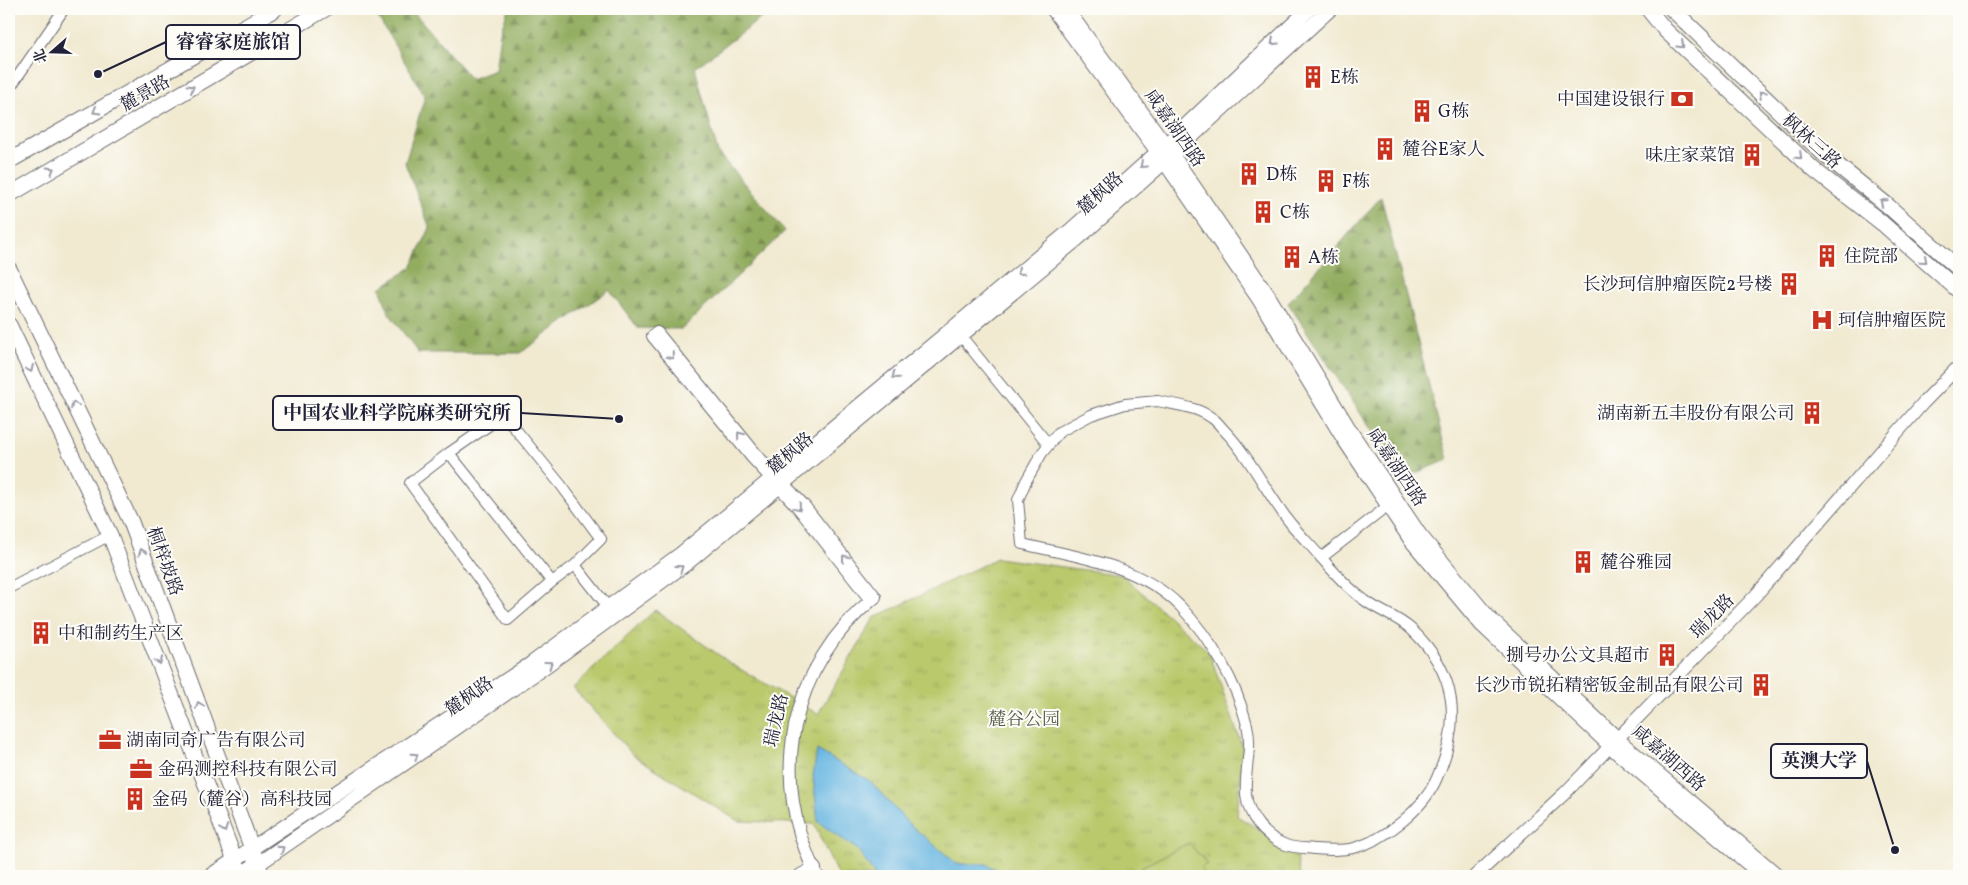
<svg xmlns="http://www.w3.org/2000/svg" width="1968" height="885" font-family="Vollkorn,'Noto Serif SC',serif">
	<style>
		.grass { fill: url(#grass-tufts); stroke: #6e7654 }
		.forest { fill: url(#forest-firs); stroke: #5a684e }
		.pitch { fill: #bac96c; stroke: #6e7654 }
		.water { fill: #67b6e1; stroke: #446c8e }
		.lines { fill: none; stroke-linecap: round; stroke-linejoin: round }
		.minor-casing { stroke: #6a6870; stroke-width: 12 }
		.tertiary-casing { stroke: #6a6870; stroke-width: 14 }
		.secondary-casing { stroke: #6a6870; stroke-width: 16 }
		.primary-casing { stroke: #6a6870; stroke-width: 17 }
		.minor { stroke: #fff; stroke-width: 10 }
		.tertiary { stroke: #fff; stroke-width: 12 }
		.secondary { stroke: #fff; stroke-width: 14 }
		.primary { stroke: #fff; stroke-width: 15 }
		.oneway { stroke: #9c9ca7 }
		.labels { text-anchor: middle; stroke-width: 4; stroke-linejoin: round; paint-order: stroke }
		.poi-label { font-size: 18px; fill: #22223b; stroke: #fdfcf7; text-anchor: start }
		.street-label { font-size: 18px; fill: #22223b; stroke: #fdfcf7 }
		.park-label { font-size: 18px; fill: #575c4c; stroke: #fdfcf7 }
		.leader { fill: none; stroke: #22223b; stroke-width: 2 }
		.callout-dot { fill: #22223b; stroke: #fdfcf7; stroke-width: 2 }
		.callout { fill: #fdfcf7; stroke: #22223b; stroke-width: 2 }
		.callout-label { font-size: 19px; text-anchor: middle; font-weight: bold; fill: #22223b }
	</style>
	<defs>
		<pattern id="grass-tufts" width="24" height="20" patternUnits="userSpaceOnUse" patternTransform="scale(1.25)"><rect width="24" height="20" fill="#bac96c"/><path d="M3 7l-1-3M5 7V3M7 7l1-3M15 17l-1-3M17 17v-4M19 17l1-3" fill="none" stroke="#a0ac5e"/></pattern>
		<pattern id="forest-firs" width="22" height="20" patternUnits="userSpaceOnUse" patternTransform="scale(1.25)"><rect width="22" height="20" fill="#93ad60"/><path d="M5 1l3.5 6h-7zM16 11l3.5 6h-7z" fill="#788c50"/></pattern>
	</defs>
	<rect width="100%" height="100%" fill="#fdfcf7"/>
	<filter id="ink" filterUnits="userSpaceOnUse"><feTurbulence type="fractalNoise" baseFrequency=".02" numOctaves="2"/><feDisplacementMap in="SourceGraphic" scale="10" xChannelSelector="R" yChannelSelector="G"/><feConvolveMatrix kernelMatrix="1 2 1 2 8 2 1 2 1" color-interpolation-filters="sRGB"/></filter>
	<filter id="wash" filterUnits="userSpaceOnUse"><feTurbulence type="fractalNoise" baseFrequency=".0096" numOctaves="4" result="noise"/><feDisplacementMap in="SourceGraphic" scale="20" xChannelSelector="R" yChannelSelector="G"/><feGaussianBlur stdDeviation="1.12" result="paint"/><feColorMatrix in="noise" values="0 0 0 0 0 0 0 0 0 0 0 0 0 0 0 0 0 1.4 0 .05"/><feComposite in="paint" operator="in"/></filter>
	<g filter="url(#wash)">
		<rect width="100%" height="100%" fill="#f1ead1"/>
		<path class="grass" d="M997,558l125,17 87,77 34,97 -6,67 59,36 4,24h-462l-24,-52 -76,-3 -105,-66 -60,-67 82,-78 78,55 85,49 56,-96z"/>
		<path class="forest" d="M373,9h38l60,70 24,-9 5,-37 8,-24h265l-78,59 23,85 67,78 -103,98 -44,-1 -29,-38 -89,63h-102l-29,-40 -9,-25 31,-20 19,-40 -25,-65 20,-67z
			M1381,197l67,263 -45,18 -115,-175z"/>
		<path class="pitch" d="M1189,843l18,21 -6,3 2,6 -7,3h-52l-3,-9z"/>
		<path class="water" d="M817,750l53,31 37,41 50,42h29l23,12h-134l-17,-26 -40,-28 -5,-46z"/>
	</g>
	<g filter="url(#ink)">
		<g class="lines">
			<defs>
				<path id="minor" d="M9,89l55,-80
					M961,336l88,109
					M1158,401c19,4 39,6 54,17 5,3 9,9 12,12 27,28 43,64 67,94 11,13 23,25 34,38 13,15 26,29 42,40 14,10 31,15 44,27 47,44 51,94 25,151 -13,29 -51,60 -82,68 -13,3 -26,2 -40,1 -9,-1 -20,-1 -28,-4 -21,-8 -38,-28 -40,-51 -2,-23 7,-47 1,-69 -11,-44 -36,-86 -67,-119 -42,-42 -102,-49 -158,-62l-4,-44 8,-19 16,-28 17,-21 32,-17 34,-11z
					M449,453l-39,30 98,137 44,-38
					M1321,558l67,-52
					M575,565l-23,17 -103,-129 55,-38 57,70 40,54 -26,26 33,42
					M9,588l101,-53"/>
				<path id="tertiary" d="M817,876c-50,-97 -28,-210 58,-279l-72,-92 -46,-49 -100,-123 -4,3 100,122 46,50 72,92
					M1475,876l90,-83 191,-198 167,-192 36,-37"/>
				<path id="secondary" d="M1053,9l105,143 101,147 85,140 67,101 71,85 136,128 145,123
					M1066,9l100,137 101,148 85,140 67,100 70,84 136,128 153,130
					M210,876l321,-212 150,-110 389,-323 88,-79 151,-143
					M236,876l22,-12 279,-192 151,-110 389,-323 88,-78 165,-152
					M801,876l13,-7"/>
				<path id="primary" d="M1648,9l17,21 149,140 68,53 77,68
					M1672,9l154,147 61,49 72,64
					M9,161l266,-152
					M9,195l316,-186
					M9,269l122,253 131,354
					M9,325l101,210 131,341"/>
			</defs>
			<use href="#minor" class="minor-casing"/>
			<use href="#tertiary" class="tertiary-casing"/>
			<use href="#secondary" class="secondary-casing"/>
			<use href="#primary" class="primary-casing"/>
			<use href="#minor" class="minor"/>
			<use href="#tertiary" class="tertiary"/>
			<use href="#secondary" class="secondary"/>
			<use href="#primary" class="primary"/>
		</g>
		<defs><path id="oneway-chevron" d="M-2-3.5L2.5 0L-2 3.5" fill="none" stroke-width="1.6" stroke-linecap="round" stroke-linejoin="round" transform="scale(1.25)"/></defs>
		<g class="oneway">
			<use href="#oneway-chevron" transform="translate(1274 42) rotate(137)"/>
			<use href="#oneway-chevron" transform="translate(1681 45) rotate(43)"/>
			<use href="#oneway-chevron" transform="translate(191 88) rotate(-30)"/>
			<use href="#oneway-chevron" transform="translate(1762 94) rotate(-136)"/>
			<use href="#oneway-chevron" transform="translate(96 111) rotate(150)"/>
			<use href="#oneway-chevron" transform="translate(1799 156) rotate(43)"/>
			<use href="#oneway-chevron" transform="translate(1143 165) rotate(138)"/>
			<use href="#oneway-chevron" transform="translate(51 170) rotate(-30)"/>
			<use href="#oneway-chevron" transform="translate(1883 202) rotate(-141)"/>
			<use href="#oneway-chevron" transform="translate(1924 260) rotate(41)"/>
			<use href="#oneway-chevron" transform="translate(1020 272) rotate(140)"/>
			<use href="#oneway-chevron" transform="translate(671 356) rotate(50)"/>
			<use href="#oneway-chevron" transform="translate(30 369) rotate(64)"/>
			<use href="#oneway-chevron" transform="translate(895 376) rotate(140)"/>
			<use href="#oneway-chevron" transform="translate(74 405) rotate(-116)"/>
			<use href="#oneway-chevron" transform="translate(740 435) rotate(-128)"/>
			<use href="#oneway-chevron" transform="translate(798 507) rotate(50)"/>
			<use href="#oneway-chevron" transform="translate(142 552) rotate(-110)"/>
			<use href="#oneway-chevron" transform="translate(845 558) rotate(-127)"/>
			<use href="#oneway-chevron" transform="translate(680 568) rotate(-36)"/>
			<use href="#oneway-chevron" transform="translate(159 661) rotate(69)"/>
			<use href="#oneway-chevron" transform="translate(549 664) rotate(-36)"/>
			<use href="#oneway-chevron" transform="translate(199 705) rotate(-110)"/>
			<use href="#oneway-chevron" transform="translate(415 756) rotate(-35)"/>
			<use href="#oneway-chevron" transform="translate(224 829) rotate(69)"/>
			<use href="#oneway-chevron" transform="translate(281 849) rotate(-35)"/>
		</g>
	</g>
	<defs>
		<symbol id="building-bare" viewBox="-9 -9 18 18"><path d="M-4-6H4V6H1V3H-1V6H-4ZM-2.5-4.3h1.7v1.8h-1.7ZM.8-4.3h1.7v1.8H.8ZM-2.5-1h1.7V.8h-1.7ZM.8-1h1.7V.8H.8Z" fill="#c8321e" stroke="#fdfcf7" stroke-width="2.5" paint-order="stroke"/></symbol>
		<symbol id="bank-bare" viewBox="-9 -9 18 18"><path d="M-6-4H6V4H-6ZM0-2.3a2.3 2.3 0 1 0 0 4.6a2.3 2.3 0 1 0 0-4.6Z" fill="#c8321e" stroke="#fdfcf7" stroke-width="2.5" paint-order="stroke"/></symbol>
		<symbol id="hospital-bare" viewBox="-9 -9 18 18"><path d="M-5-5h3v3.5h4V-5h3V5h-3V1.5h-4V5h-3Z" fill="#c8321e" stroke="#fdfcf7" stroke-width="2.5" paint-order="stroke"/></symbol>
		<symbol id="office-bare" viewBox="-9 -9 18 18"><path d="M-6-3h4V-5.5h4V-3h4V5H-6ZM-1-4.5V-3h2v-1.5ZM-6 0V1H6V0Z" fill="#c8321e" stroke="#fdfcf7" stroke-width="2.5" paint-order="stroke"/></symbol>
	</defs>
	<g fill-rule="evenodd">
		<use href="#building-bare" x="1297" y="61" width="32" height="32"/>
		<use href="#bank-bare" x="1666" y="83" width="32" height="32"/>
		<use href="#building-bare" x="1406" y="95" width="32" height="32"/>
		<use href="#building-bare" x="1369" y="133" width="32" height="32"/>
		<use href="#building-bare" x="1736" y="139" width="32" height="32"/>
		<use href="#building-bare" x="1233" y="158" width="32" height="32"/>
		<use href="#building-bare" x="1310" y="165" width="32" height="32"/>
		<use href="#building-bare" x="1247" y="196" width="32" height="32"/>
		<use href="#building-bare" x="1811" y="240" width="32" height="32"/>
		<use href="#building-bare" x="1276" y="241" width="32" height="32"/>
		<use href="#building-bare" x="1773" y="268" width="32" height="32"/>
		<use href="#hospital-bare" x="1806" y="304" width="32" height="32"/>
		<use href="#building-bare" x="1796" y="397" width="32" height="32"/>
		<use href="#building-bare" x="1567" y="546" width="32" height="32"/>
		<use href="#building-bare" x="25" y="617" width="32" height="32"/>
		<use href="#building-bare" x="1651" y="639" width="32" height="32"/>
		<use href="#building-bare" x="1745" y="669" width="32" height="32"/>
		<use href="#office-bare" x="94" y="724" width="32" height="32"/>
		<use href="#office-bare" x="125" y="753" width="32" height="32"/>
		<use href="#building-bare" x="119" y="783" width="32" height="32"/>
	</g>
	<g class="labels">
		<g class="poi-label">
			<text x="1330" y="83">E栋</text>
			<text x="1665" y="105" text-anchor="end">中国建设银行</text>
			<text x="1438" y="117">G栋</text>
			<text x="1402" y="155">麓谷E家人</text>
			<text x="1735" y="161" text-anchor="end">味庄家菜馆</text>
			<text x="1266" y="180">D栋</text>
			<text x="1342" y="187">F栋</text>
			<text x="1280" y="218">C栋</text>
			<text x="1844" y="262">住院部</text>
			<text x="1308" y="263">A栋</text>
			<text x="1772" y="290" text-anchor="end">长沙珂信肿瘤医院2号楼</text>
			<text x="1838" y="326">珂信肿瘤医院</text>
			<text x="1795" y="419" text-anchor="end">湖南新五丰股份有限公司</text>
			<text x="1600" y="568">麓谷雅园</text>
			<text x="58" y="639">中和制药生产区</text>
			<text x="1650" y="661" text-anchor="end">捌号办公文具超市</text>
			<text x="1744" y="691" text-anchor="end">长沙市锐拓精密钣金制品有限公司</text>
			<text x="126" y="746">湖南同奇广告有限公司</text>
			<text x="158" y="775">金码测控科技有限公司</text>
			<text x="152" y="805">金码（麓谷）高科技园</text>
		</g>
		<g class="street-label">
			<text transform="translate(145 93) rotate(-30)" y="6">麓景路</text>
			<text transform="translate(1175 128) rotate(55)" y="6">咸嘉湖西路</text>
			<text transform="translate(1812 141) rotate(42)" y="6">枫林三路</text>
			<text transform="translate(1100 193) rotate(-42)" y="6">麓枫路</text>
			<text transform="translate(790 453) rotate(-40)" y="6">麓枫路</text>
			<text transform="translate(1397 467) rotate(56)" y="6">咸嘉湖西路</text>
			<text transform="translate(165 561) rotate(70)" y="6">桐梓坡路</text>
			<text transform="translate(1712 616) rotate(-46)" y="6">瑞龙路</text>
			<text transform="translate(469 696) rotate(-35)" y="6">麓枫路</text>
			<text transform="translate(776 720) rotate(-77)" y="6">瑞龙路</text>
			<text transform="translate(1669 758) rotate(41)" y="6">咸嘉湖西路</text>
		</g>
		<g class="park-label">
			<text x="1024" y="725">麓谷公园</text>
		</g>
	</g>
	<path class="leader" d="M98 74L166 42M619 419L521 413M1895 850L1867 761"/>
	<g class="callout-dot">
		<circle cx="98" cy="74" r="5"/>
		<circle cx="619" cy="419" r="5"/>
		<circle cx="1895" cy="850" r="5"/>
	</g>
	<g class="callout">
		<rect x="166" y="25" width="134" height="34" rx="5"/>
		<rect x="273" y="396" width="248" height="34" rx="5"/>
		<rect x="1771" y="744" width="96" height="34" rx="5"/>
	</g>
	<g class="callout-label">
		<text x="233" y="48">睿睿家庭旅馆</text>
		<text x="397" y="419">中国农业科学院麻类研究所</text>
		<text x="1819" y="767">英澳大学</text>
	</g>
	<rect width="1968" height="885" fill="none" stroke="#fdfcf7" stroke-width="30"/>
	<g transform="translate(52 52) rotate(250)" stroke="#fdfcf7" stroke-width="4" paint-order="stroke">
	<path d="M0-4L9 19L0 12L-9 19Z" fill="#22223b"/>
	<text y="-8" font-size="14" font-weight="bold" text-anchor="middle" fill="#22223b">北</text>
	</g>
</svg>
